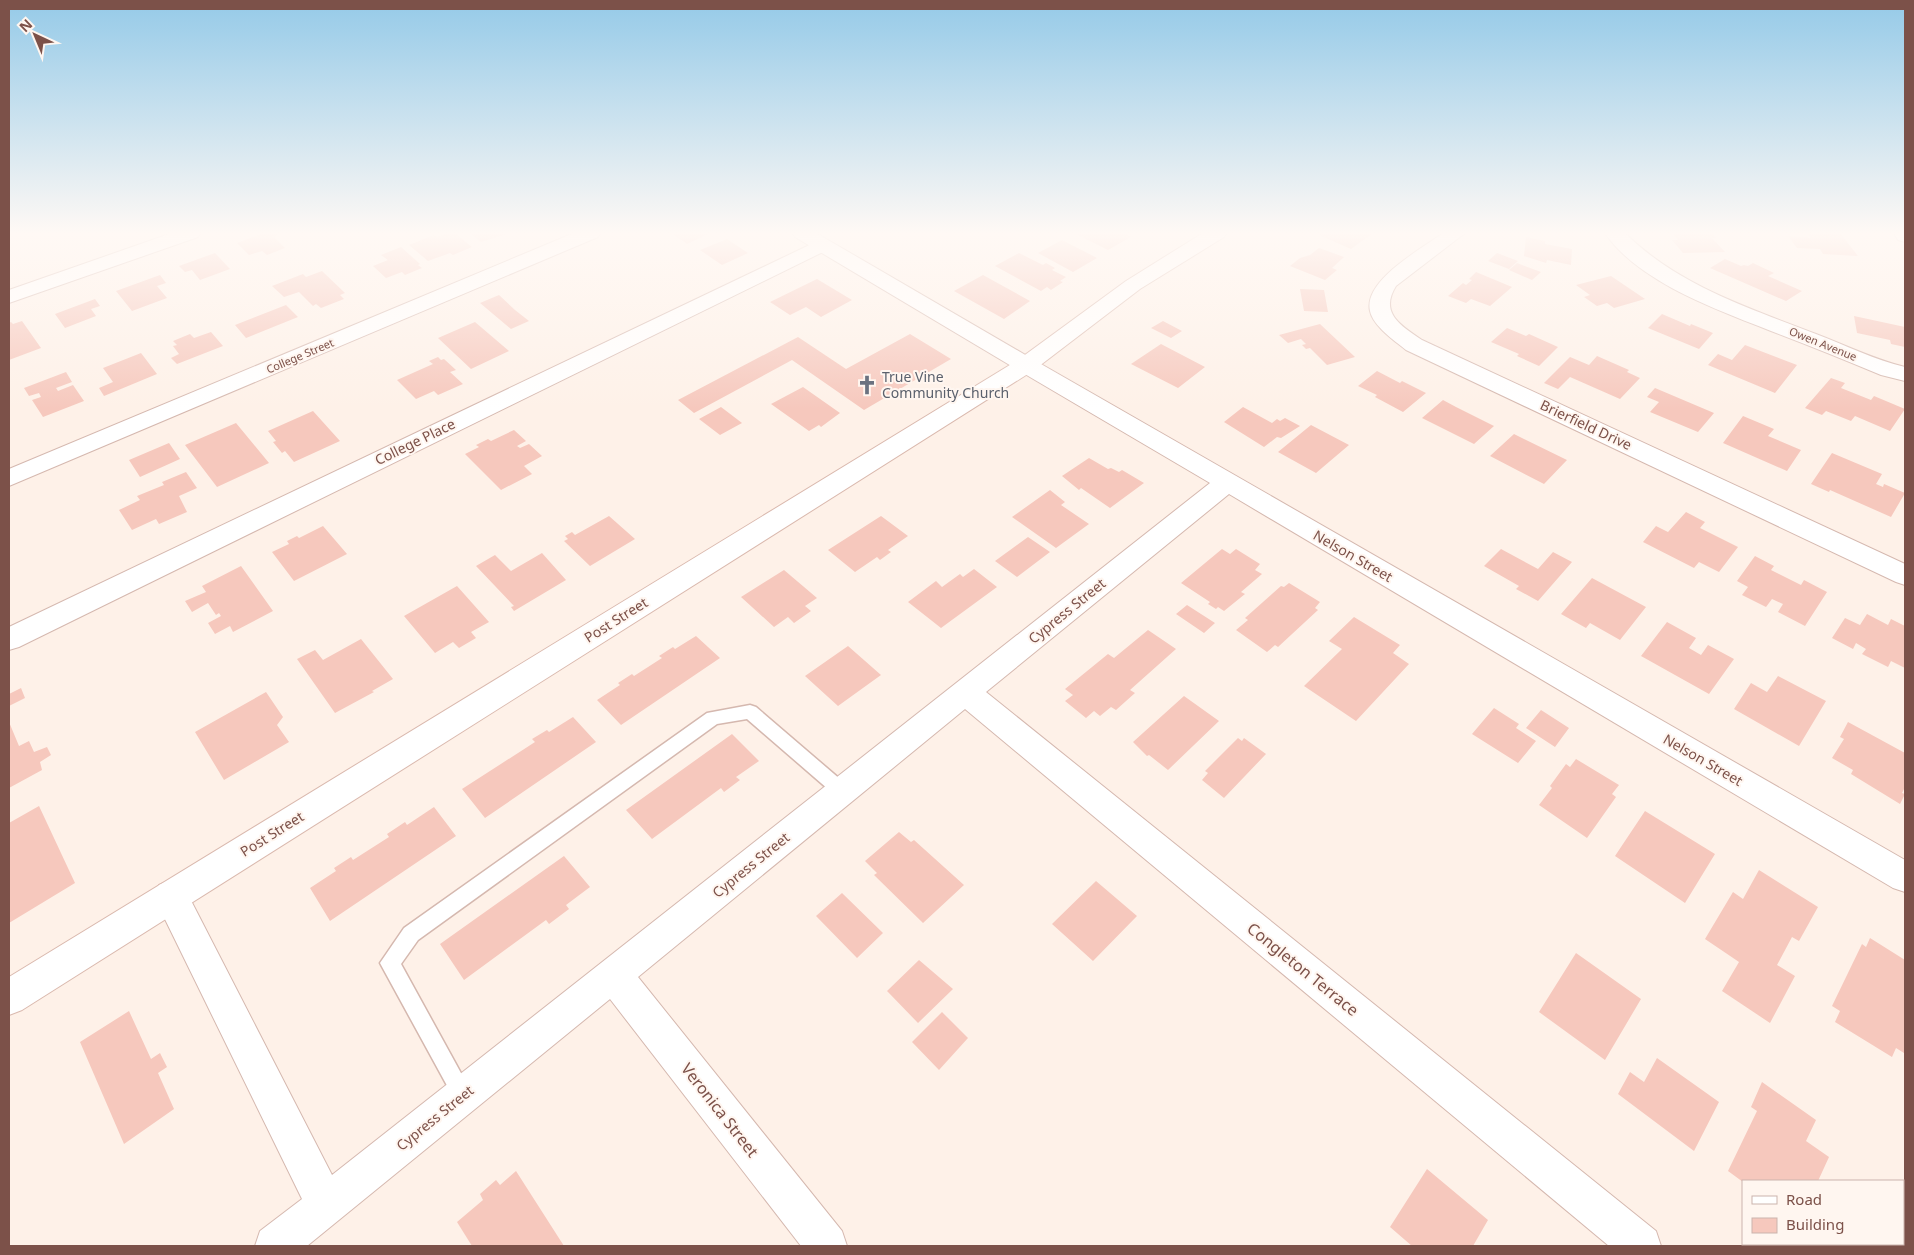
<svg xmlns="http://www.w3.org/2000/svg" width="1914" height="1255" font-family="'Noto Sans',sans-serif">
	<style>
		.building { fill: #f6c8bd }
		.lines { fill: none; stroke-linecap: round; stroke-linejoin: round }
		.service-casing { stroke: #d5b8af; stroke-width: 3 }
		.minor-casing { stroke: #d5b8af; stroke-width: 2 }
		.tertiary-casing { stroke: #d5b8af; stroke-width: 2 }
		.secondary-casing { stroke: #dab9ae; stroke-width: 2 }
		.service { fill: #fff; fill-rule: evenodd }
		.minor { fill: #fff; fill-rule: evenodd }
		.tertiary { fill: #fff; fill-rule: evenodd }
		.secondary { fill: #fff; fill-rule: evenodd }
		.labels { text-anchor: middle; stroke-width: 4; stroke-linejoin: round; paint-order: stroke }
		.far-street-label { font-size: 11px; fill: #7c5149; stroke: #fff6f0 }
		.worship-label { font-size: 14px; fill: #5b616d; stroke: #fff6f0; text-anchor: start }
		.street-label { font-size: 14px; fill: #7c5149; stroke: #fff6f0 }
		.near-street-label { font-size: 16px; fill: #7c5149; stroke: #fff6f0 }
	</style>
	<rect width="100%" height="100%" fill="#fef1e8"/>
	<path class="building" d="M264,233h16l-6,4 11,11 -18,7 -5,-4 -13,4 -12,-12z
		M448,233h7l17,14 -19,8 -3,-2 -22,8 -19,-16 25,-10 3,2z
		M470,233h37v1l-26,8z
		M672,233h38l-23,11z
		M1074,233h50l7,4 -23,13z
		M1322,233h51l-22,16 -32,-14z
		M1672,233h40l4,5h-4l13,14 -42,1 -11,-13h6z
		M1808,233h32l18,23 -35,-2 -3,-5 -23,-1 -9,-12 23,2z
		M1526,237l19,4v3l27,5 -1,16 -24,-5 -1,3 -22,-7z
		M727,239l21,14 -26,12 -22,-15z
		M1062,240l35,18 -24,14 -35,-19z
		M401,247l19,17 -2,1 4,3 -17,7 -3,-3 -16,6 -13,-12 15,-6 -7,-5z
		M1319,248l25,9 -12,11 5,2 -12,10 -35,-14 10,-8 10,-3z
		M215,253l15,16 -30,11 -8,-10 -7,2 -6,-6z
		M1019,253l24,12 3,-2 9,5 -3,2 14,7 -6,4 3,1 -12,8 -4,-3 -6,4 -46,-25z
		M1497,253l21,8 -9,8 -21,-8z
		M1725,259l16,7 3,-1 4,1 5,-3 21,10 -6,3 34,15 -16,10 -76,-33z
		M1517,263l24,9 -9,8 -23,-10z
		M322,271l23,22 -5,2 4,4 -23,9 -5,-4 -3,2 -14,-14 -15,5 -12,-11 31,-12 3,3z
		M1476,272l36,15 -22,19 -19,-7 -5,4 -18,-7 15,-13 3,2 6,-5 -3,-1z
		M160,275l6,8 -9,3 10,12 -35,13 -16,-20z
		M983,275l47,26 -26,18 -50,-28z
		M1611,276l34,23 -31,9 -7,-5 -10,3 -13,-9 6,-2 -14,-10z
		M817,279l35,21 -31,17 -15,-10 -16,8 -20,-13z
		M1300,289l24,1 4,22 -24,-1z
		M499,295l16,15 14,11 -18,8 -31,-26z
		M95,299l5,7 -9,3 5,7 -31,12 -10,-14z
		M286,305l12,12 -52,21 -11,-13z
		M1662,314l28,12 1,-2 22,9 -14,16 -51,-21z
		M1854,316l51,11v20l-14,-3 -1,-4 -33,-7z
		M22,321l19,27 -32,12v-37l2,-1 2,2z
		M1163,321l19,10 -11,7 -20,-10z
		M475,322l34,29 -38,18 -33,-31z
		M1320,324l35,33 -28,8 -17,-17 -4,1 -4,-4 4,-1 -5,-5 -13,4 -9,-8z
		M1507,328l19,8 3,-2 29,13 -19,19 -22,-10 2,-2 -28,-12z
		M211,332l12,14 -46,18 -6,-6 8,-4 -6,-8 4,-1 -4,-4 17,-7 4,4z
		M910,334l41,25 -87,51 -72,-50 -98,53 -16,-13 120,-63 48,32z
		M1161,344l44,23 -27,21 -47,-24z
		M1745,345l52,20 -22,28 -67,-28 10,-11 14,6z
		M141,353l16,21 -53,22 -5,-8 14,-6 -10,-14z
		M1597,356l32,14 -2,2 13,6 -20,21 -50,-22 -12,12 -14,-6 26,-26 19,8z
		M438,357l3,3 3,-1 12,11 -6,2 13,12 -25,11 -4,-4 -18,8 -19,-19 36,-16 -4,-3z
		M1377,371l23,12 2,-2 24,12 -23,19 -28,-15 2,-2 -19,-9z
		M66,372l6,10 -16,6 2,3 15,-6 11,16 -41,16 -11,-17 9,-3 -2,-4 -10,3 -5,-8z
		M1831,378l14,5 -4,5 30,12 3,-4 31,13 -15,22 -35,-15 -4,5 -25,-10 -4,4 -17,-7z
		M803,387l37,26 -19,14 -2,-2 -10,6 -38,-27z
		M1655,388l59,25 -16,19 -48,-20 9,-10 -12,-5z
		M1443,400l13,7 38,19 -20,18 -52,-26z
		M721,407l21,16 -22,12 -21,-16z
		M1243,407l29,16 5,-4 3,2 5,-3 15,8 -19,12 -4,-1 -13,10 -40,-25z
		M313,411l27,30 -46,21 -9,-11 -3,2 -9,-11 3,-1 -8,-10z
		M1743,416l31,13 -6,7 33,14 -14,21 -64,-28z
		M236,423l33,40 -52,24 -32,-42z
		M1311,425l38,20 -33,28 -38,-21z
		M514,430l12,11 -9,5 3,2 9,-4 13,12 -18,10 8,8 -31,16 -36,-36 14,-7 -3,-2 12,-6 3,2z
		M1514,434l53,26 -23,24 -54,-28z
		M169,443l11,16 -40,18 -11,-17z
		M1832,453l50,21 -6,10 7,3 1,-3 21,9 -14,24 -61,-27 -1,2 -18,-8z
		M1089,458l19,11 3,-1 8,4 3,-2 22,13 -34,25 -29,-20 -2,2 -17,-14z
		M186,472l11,16 -18,8 8,16 -28,12 -3,-5 -24,11 -13,-20 21,-10 -3,-4 27,-11 -2,-3z
		M1050,490l15,12 -4,3 28,19 -33,24 -44,-31z
		M1686,512l19,10 -5,6 38,19 -19,25 -20,-10 -5,6 -51,-26 13,-16 12,6z
		M609,516l26,23 -45,27 -26,-25 4,-2 -3,-3 7,-4 3,3z
		M881,516l27,20 -20,14 3,2 -11,8 -3,-3 -22,15 -27,-22z
		M323,526l24,28 -53,27 -22,-29 17,-8 -2,-3 10,-5 2,2z
		M1028,537l22,15 -33,25 -22,-16z
		M1222,549l8,5 6,-5 24,15 -5,6 7,4 -21,18 4,2 -21,17 -6,-4 -2,2 -8,-5 2,-2 -29,-19z
		M1501,549l37,20 15,-17 19,10 -34,39 -22,-12 3,-3 -35,-20z
		M542,553l24,27 -52,31 -3,-4 3,-1 -38,-40 19,-11 16,16z
		M1755,556l19,10 -3,4 30,15 3,-5 23,12 -22,34 -27,-14 5,-8 -11,-5 -6,8 -24,-12 6,-8 -11,-6z
		M241,566l32,45 -40,21 -3,-6 -15,8 -7,-11 13,-7 -2,-3 -3,2 -8,-12 -16,9 -7,-11 21,-9 -4,-6z
		M974,569l23,18 -56,41 -33,-26 28,-21 6,6 18,-13 3,3z
		M784,570l33,28 -12,8 6,5 -17,12 -6,-6 -14,10 -33,-30z
		M1592,578l54,29 -26,33 -30,-17 -4,5 -25,-14z
		M1289,583l31,19 -5,6 3,2 -40,37 -3,-2 -8,7 -31,-22 12,-10 -3,-2 36,-32 3,1z
		M457,586l32,36 -18,10 5,6 -17,10 -6,-6 -18,11 -31,-37z
		M1187,605l28,18 -11,10 -28,-19z
		M1867,614l21,11 3,-6 14,7v42l-14,-7 -3,6 -26,-13 4,-5 -10,-6 -3,6 -21,-11 13,-20 15,7z
		M1354,617l46,28 -7,8 16,11 -53,57 -52,-35 38,-37 -13,-8z
		M1667,622l29,16 -7,10 12,7 7,-10 26,14 -25,35 -68,-38z
		M1148,630l28,19 -46,41 5,3 -19,17 -5,-3 -11,9 -6,-5 -8,7 -21,-17 8,-6 -8,-6 43,-35 6,4z
		M696,636l24,22 -99,67 -24,-25 23,-15 -2,-2 14,-9 2,2 28,-18 -3,-2 14,-9 2,2z
		M361,639l32,40 -21,12 2,1 -39,21 -38,-54 18,-9 8,10z
		M848,646l33,29 -43,31 -33,-30z
		M1778,676l48,25 -27,45 -65,-37 17,-26 16,9z
		M21,688l4,10 -16,8v-12z
		M266,692l17,25 -6,8 12,17 -65,38 -29,-48z
		M1184,696l35,25 -51,49 -19,-15 -2,1 -14,-14z
		M1494,708l25,16 -3,4 20,13 -18,22 -46,-29z
		M1541,710l28,18 -14,19 -29,-19z
		M573,717l23,25 -111,76 -23,-29 73,-47 -3,-3 15,-9 2,2z
		M9,722l10,24 10,-5 5,11 13,-5 4,8 -11,7 2,8 -33,18z
		M1848,722l57,31v34l-3,6 3,1 -5,10 -49,-30 2,-4 -21,-12 12,-19 -4,-2z
		M732,734l27,27 -23,16 4,3 -16,12 -3,-4 -69,51 -26,-29z
		M1238,738l4,3 2,-3 22,16 -42,44 -22,-18 6,-7 -3,-2z
		M1576,759l43,26 -7,9 4,3 -29,41 -48,-33 13,-17 -2,-2 16,-22 4,3z
		M39,806l36,77 -66,40v-100z
		M434,807l22,29 -126,85 -20,-33 26,-17 -2,-3 17,-11 2,3 36,-23 -2,-3 18,-12 2,3z
		M1645,811l70,43 -30,49 -70,-47z
		M899,832l12,10 3,-2 50,45 -41,38 -49,-48 3,-2 -12,-12z
		M564,856l26,31 -24,18 3,4 -20,15 -3,-4 -82,60 -24,-36z
		M1759,870l59,37 -19,34 -7,-4 -15,28 18,11 -25,47 -48,-32 17,-29 -34,-23 28,-47 10,7z
		M1096,881l41,35 -44,45 -41,-37z
		M842,893l41,40 -26,25 -41,-42z
		M1870,938l35,22v90l-1,3 -8,-5 -4,9 -57,-35 5,-11 -8,-5 30,-62 4,3z
		M1576,953l65,46 -36,61 -66,-48z
		M919,960l34,29 -35,34 -31,-32z
		M129,1011l22,48 9,-6 7,14 -9,6 16,36 -50,35 -44,-102z
		M942,1012l26,26 -29,32 -27,-28z
		M1657,1058l62,44 -25,49 -76,-57 12,-22 14,10z
		M1762,1082l54,38 -10,21 23,16 -11,24 -75,1 -15,-11 29,-60 -6,-4z
		M1427,1169l61,51 -15,26h-61l-22,-19z
		M516,1171l48,75h-92l-15,-24 26,-22 -3,-6 16,-14 4,5z"/>
	<g class="lines">
		<defs>
			<path id="service" d="M750,705l6,2 92,79 2,5 -2,5 -6,2 -6,-2 -89,-77 -30,5 -299,216 -17,24 72,131 -3,7 -7,3 -7,-3 -76,-139 24,-35 303,-215z"/>
			<path id="minor" d="M172,233h28l-2,4 -189,66v-13z
				M574,233h26l-2,4 -589,249v-17z
				M1443,233h22l-69,53c-17,27 5,40 26,54l483,224v21l-9,-3 -490,-232c-11,-9 -33,-24 -36,-39 -7,-31 52,-62 73,-78z
				M1605,233h20c52,52 124,75 191,101 29,11 59,26 89,33v14l-24,-6c-36,-15 -73,-30 -110,-44 -53,-21 -133,-49 -166,-98z
				M1894,233h11v9l-7,-2z
				M822,239l7,2 3,4 -3,4 -810,398 -10,3v-23z
				M1026,358l8,2 871,500v32l-12,-4 -664,-394 -243,198 670,539 5,15h-52l-644,-537 -327,268 204,254 5,15h-46l-191,-247 -303,247h-52l5,-15 42,-32 -143,-292 -5,-11 5,-11 12,-5 12,5 149,290 878,-692 -192,-113 -3,-5 3,-5z"/>
			<path id="tertiary" d="M793,233h23l218,127 3,5 -3,5 -8,2 -8,-2 -223,-133z"/>
			<path id="secondary" d="M1203,233h23l-2,4 -84,52 -106,81 -1012,640 -13,5v-38l1009,-617 108,-79z"/>
		</defs>
		<use href="#service" class="service-casing"/>
		<use href="#minor" class="minor-casing"/>
		<use href="#tertiary" class="tertiary-casing"/>
		<use href="#secondary" class="secondary-casing"/>
		<use href="#service" class="service"/>
		<use href="#minor" class="minor"/>
		<use href="#tertiary" class="tertiary"/>
		<use href="#secondary" class="secondary"/>
	</g>
	<linearGradient id="sky" x2="0" y2="1"><stop stop-color="#95cae8"/><stop offset="0.57" stop-color="#fff9f5"/><stop offset="1" stop-color="#fff9f5" stop-opacity="0"/></linearGradient>
	<rect width="1914" height="409" fill="url(#sky)"/>
	<defs>
		<symbol id="church-bare" viewBox="-9 -9 18 18"><path d="M-1.2-6h2.4v3.5h3.3v2.4h-3.3V6h-2.4V-.1h-3.3v-2.4h3.3Z" fill="#6b7280" stroke="#fff6f0" stroke-width="2.5" paint-order="stroke"/></symbol>
	</defs>
	<g fill-rule="evenodd">
		<use href="#church-bare" x="853" y="371" width="28" height="28"/>
	</g>
	<g class="labels">
		<g class="far-street-label">
			<text transform="translate(1823 344) rotate(22)" y="4">Owen Avenue</text>
			<text transform="translate(300 356) rotate(-23)" y="4">College Street</text>
		</g>
		<g class="worship-label">
			<text x="882" y="382">True Vine<tspan x="882" dy="16">Community Church</tspan></text>
		</g>
		<g class="street-label">
			<text transform="translate(1586 425) rotate(25)" y="5">Brierfield Drive</text>
			<text transform="translate(415 442) rotate(-26)" y="5">College Place</text>
			<text transform="translate(1353 556) rotate(30)" y="5">Nelson Street</text>
			<text transform="translate(1067 611) rotate(-39)" y="5">Cypress Street</text>
			<text transform="translate(616 620) rotate(-32)" y="5">Post Street</text>
			<text transform="translate(1703 760) rotate(30)" y="5">Nelson Street</text>
			<text transform="translate(272 834) rotate(-32)" y="5">Post Street</text>
			<text transform="translate(751 865) rotate(-39)" y="5">Cypress Street</text>
			<text transform="translate(435 1118) rotate(-39)" y="5">Cypress Street</text>
		</g>
		<g class="near-street-label">
			<text transform="translate(1303 969) rotate(39)" y="6">Congleton Terrace</text>
			<text transform="translate(720 1110) rotate(52)" y="6">Veronica Street</text>
		</g>
	</g>
	<rect width="1914" height="1255" fill="none" stroke="#7c5149" stroke-width="20"/>
	<rect x="1742" y="1180" width="162" height="65" fill="#fff6f0" stroke="#cbb4ad"/>
	<rect x="1752" y="1196" width="25" height="8" fill="#ffffff" stroke="#cbb4ad"/>
	<text x="1786" y="1205" font-size="15" fill="#7c5149">Road</text>
	<rect x="1752" y="1218" width="25" height="15" fill="#f6c8bd" stroke="#cbb4ad"/>
	<text x="1786" y="1230" font-size="15" fill="#7c5149">Building</text>
	<g transform="translate(35 35) rotate(316)" stroke="#fff6f0" stroke-width="4" paint-order="stroke">
	<path d="M0-4L9 19L0 12L-9 19Z" fill="#7c5149"/>
	<text y="-8" font-size="14" font-weight="bold" text-anchor="middle" fill="#7c5149">N</text>
	</g>
</svg>
